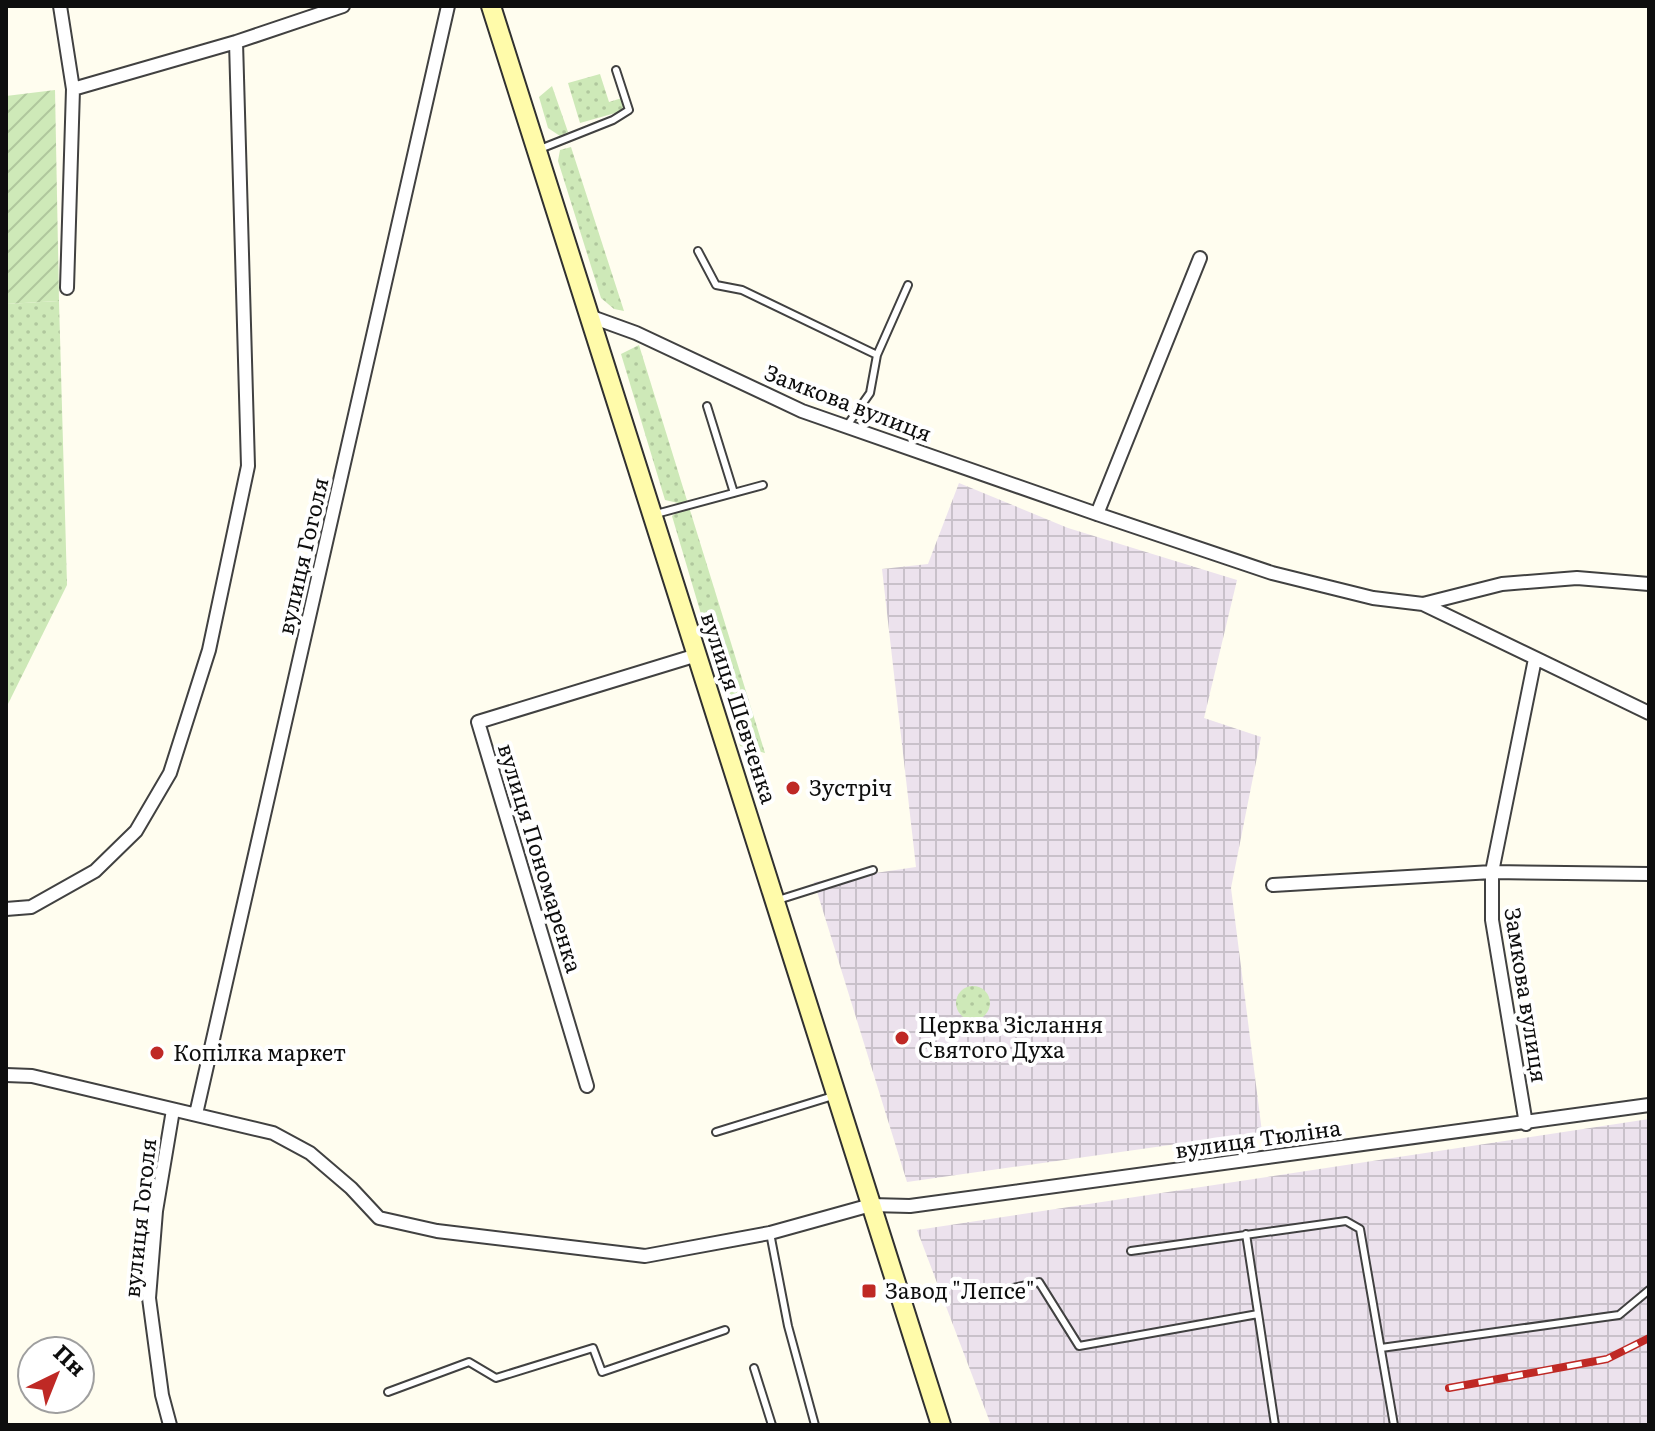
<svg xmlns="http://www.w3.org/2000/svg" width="1655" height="1431" font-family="Literata,serif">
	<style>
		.industrial { fill: url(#industrial-grid) }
		.grass { fill: url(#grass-dots) }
		.garden { fill: url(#garden-furrows) }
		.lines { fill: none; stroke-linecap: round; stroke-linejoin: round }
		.service-casing { stroke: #414141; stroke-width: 10 }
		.minor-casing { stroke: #414141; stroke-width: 16 }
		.secondary-casing { stroke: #303030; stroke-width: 22 }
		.service { stroke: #fff; stroke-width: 6 }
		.minor { stroke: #fff; stroke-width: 12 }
		.secondary { stroke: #fffbaa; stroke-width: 18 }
		.rail-casing { stroke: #bf2925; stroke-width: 8 }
		.rail { stroke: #fff; stroke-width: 5; stroke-dasharray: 15; stroke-linecap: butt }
		.poi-dot { fill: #bf2925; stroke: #fff; stroke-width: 3 }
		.labels { text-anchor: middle; stroke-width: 8; stroke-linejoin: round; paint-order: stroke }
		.street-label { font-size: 22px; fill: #0e0e0e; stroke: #fff }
		.poi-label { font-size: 22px; fill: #0e0e0e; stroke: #fff; text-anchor: start }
	</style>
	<defs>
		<pattern id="industrial-grid" width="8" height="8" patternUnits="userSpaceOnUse" patternTransform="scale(2)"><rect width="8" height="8" fill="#ece2ed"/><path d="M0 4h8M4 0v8" fill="none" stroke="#c9c1ca"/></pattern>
		<pattern id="grass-dots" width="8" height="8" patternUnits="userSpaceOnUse" patternTransform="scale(2)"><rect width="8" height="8" fill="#cee9b8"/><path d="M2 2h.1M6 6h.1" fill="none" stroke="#b0c79d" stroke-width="1.8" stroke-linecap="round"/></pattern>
		<pattern id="garden-furrows" width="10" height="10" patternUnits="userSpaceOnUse" patternTransform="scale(2)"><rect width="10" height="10" fill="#cee9b8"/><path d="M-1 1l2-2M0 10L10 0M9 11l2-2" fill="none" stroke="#b0c79d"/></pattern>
	</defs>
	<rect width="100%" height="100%" fill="#fffdef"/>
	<path class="industrial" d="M959,483l109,45 169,52 -33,138 57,19 -30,151 31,244 -355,50 -93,-300 102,-15 -34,-298 46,-5z
		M1649,1119v306h-658l-74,-195z"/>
	<path class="grass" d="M600,74l9,28 13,-4 4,12 -46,13 -12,-40z
		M552,86l16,46 -8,4 -12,-8 -9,-31z
		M571,147l53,164 -10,-2 -13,-11 -43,-137 2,-11z
		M59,301l8,284 -61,123v-404z
		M639,345l126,408 -25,-7 -68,-230 15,-11 -22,-5 -44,-146z
		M956 1003a17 17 0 1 1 34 0a17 17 0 1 1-34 0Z"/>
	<path class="garden" d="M55,90l4,211 -53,3v-208z"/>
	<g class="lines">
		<defs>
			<path id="service" d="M540,149l73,-29 16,-10 -13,-40
				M698,251l18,34 26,5 135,65 -7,38 -24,34
				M877,355l31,-70
				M707,406l27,87
				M656,514l107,-29
				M778,900l95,-30
				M716,1132l117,-36
				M770,1233l18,93 27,99
				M1246,1234l29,191
				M1131,1251l215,-30 14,8 34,196
				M1000,1291l39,-9 40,64 179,-32
				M1381,1348l238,-33 30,-25
				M754,1368l18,57
				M388,1392l81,-30 27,16 97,-30 9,24 123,-42"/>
			<path id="minor" d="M60,6l13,83 163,-47 107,-36
				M67,288l6,-199
				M589,316l47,17 166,78 295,103 175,59 101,25 50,6 226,109
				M1097,514l103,-256
				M1423,604l79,-20 75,-6 72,6
				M1273,885l219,-13 157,2
				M6,909l25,-2 64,-36 41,-40 34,-58 39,-123 39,-184 -12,-424
				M6,1075l26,1 241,57 37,20 41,35 28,30 58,13 208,25 125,-23 101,-28 39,1 739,-101
				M587,1086l-109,-364 219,-67
				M196,1114l252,-1108
				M1526,1124l-34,-204v-48l43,-213
				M170,1425l-8,-30 -13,-97 7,-87 17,-101"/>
			<path id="secondary" d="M491,6l450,1419"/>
		</defs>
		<use href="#service" class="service-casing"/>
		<use href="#minor" class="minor-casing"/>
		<use href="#secondary" class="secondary-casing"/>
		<use href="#service" class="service"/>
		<use href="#minor" class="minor"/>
		<use href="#secondary" class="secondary"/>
		<defs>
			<path id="rail" d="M1449,1388l158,-29 42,-21"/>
		</defs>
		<use href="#rail" class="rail-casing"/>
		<use href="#rail" class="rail"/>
	</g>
	<g class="poi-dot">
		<circle cx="793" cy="788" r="8"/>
		<circle cx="902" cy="1038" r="8"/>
		<circle cx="157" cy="1053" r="8"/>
		<rect x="861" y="1283" width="16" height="16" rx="4"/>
	</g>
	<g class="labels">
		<g class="street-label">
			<text transform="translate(848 403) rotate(21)" y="8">Замкова вулиця</text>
			<text transform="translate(303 556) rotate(-77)" y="8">вулиця Гоголя</text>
			<text transform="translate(739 708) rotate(72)" y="8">вулиця Шевченка</text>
			<text transform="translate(540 858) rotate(73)" y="8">вулиця Пономаренка</text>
			<text transform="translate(1526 995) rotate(81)" y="8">Замкова вулиця</text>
			<text transform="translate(1258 1139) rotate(-8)" y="8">вулиця Тюліна</text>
			<text transform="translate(140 1218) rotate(-84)" y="8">вулиця Гоголя</text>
		</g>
		<g class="poi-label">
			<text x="809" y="796">Зустріч</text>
			<text x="918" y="1033">Церква Зіслання<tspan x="918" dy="25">Святого Духа</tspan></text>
			<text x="173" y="1061">Копілка маркет</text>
			<text x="885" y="1299">Завод "Лепсе"</text>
		</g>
	</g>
	<rect width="1655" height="1431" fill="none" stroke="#0e0e0e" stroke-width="16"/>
	<g transform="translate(56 1375) rotate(43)"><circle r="38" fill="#ffffff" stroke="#9f9f9f" stroke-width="2"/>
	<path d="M0-6L14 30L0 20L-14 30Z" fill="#bf2925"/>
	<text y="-12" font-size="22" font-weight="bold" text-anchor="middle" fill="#0e0e0e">Пн</text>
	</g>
</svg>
